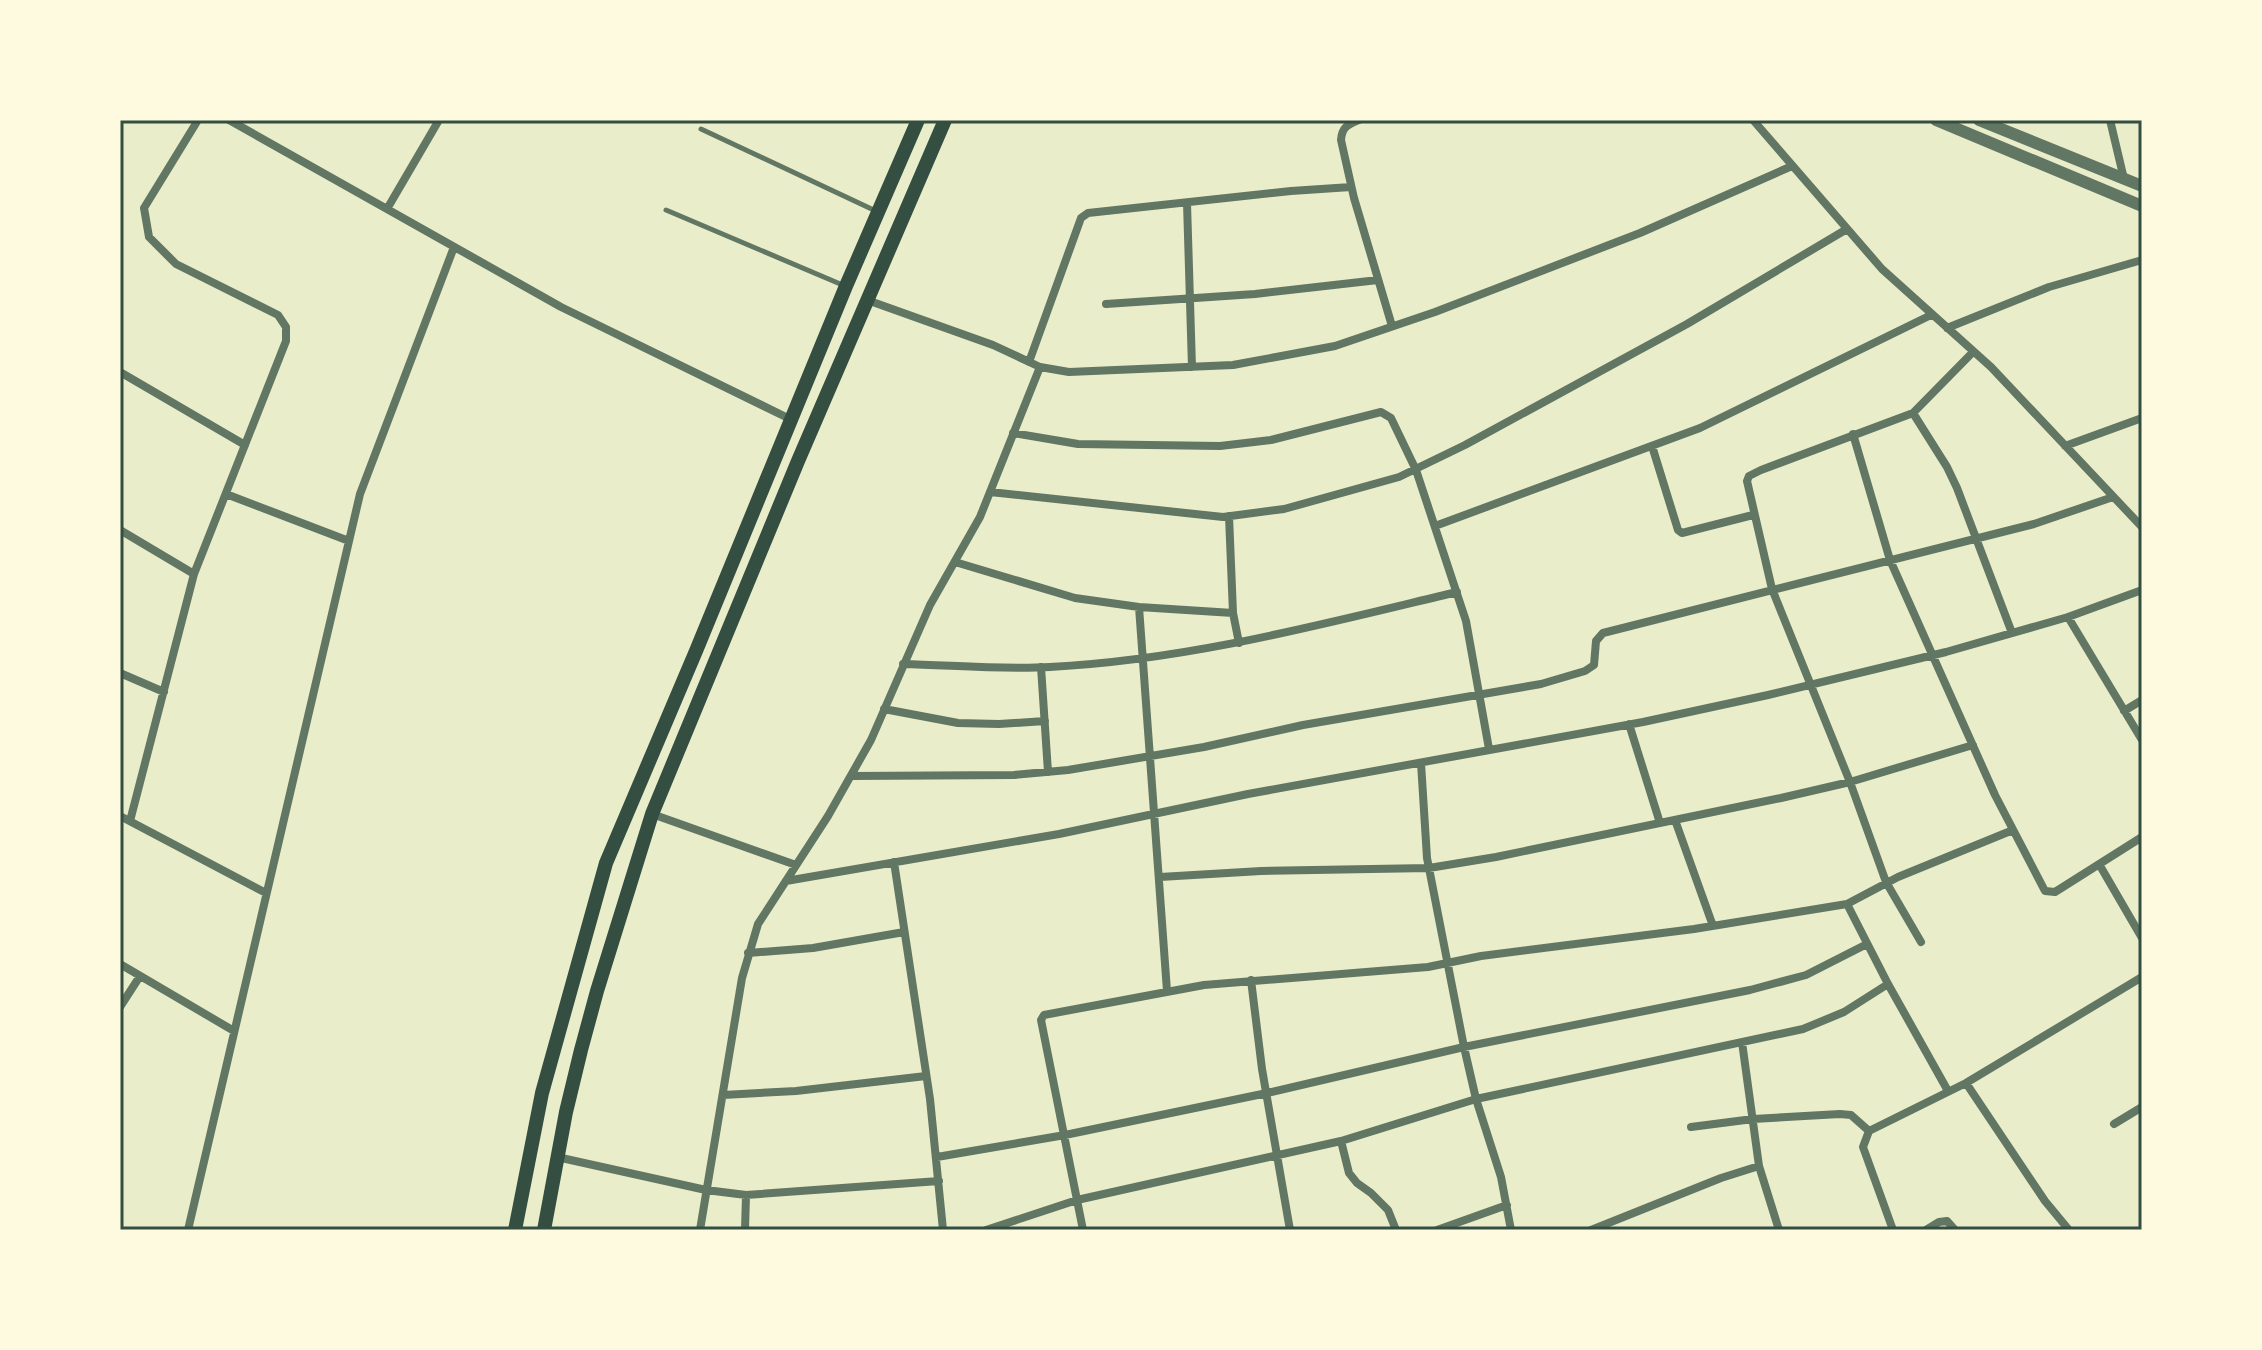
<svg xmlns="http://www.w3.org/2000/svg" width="2262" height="1350" font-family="'Space Grotesk',sans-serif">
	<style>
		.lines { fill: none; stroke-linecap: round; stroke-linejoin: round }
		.service { stroke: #617663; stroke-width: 5 }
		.minor { stroke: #617663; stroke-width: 8 }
		.tertiary { stroke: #617663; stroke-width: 12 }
		.secondary { stroke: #344e41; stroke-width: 14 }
		.neatline { fill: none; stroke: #344e41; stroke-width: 3 }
	</style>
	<rect width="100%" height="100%" fill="#e9edc9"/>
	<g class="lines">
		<path class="service" d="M701,129l177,83
			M666,210l179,76"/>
		<path class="minor" d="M229,120l332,187 229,112
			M1359,120c-12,5 -17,7 -18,20l13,58 38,128
			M1753,120l129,149 109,98 151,160
			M2110,120l14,59
			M1187,203l5,164
			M387,209l52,-89
			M867,300l126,45 47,22 29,5 164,-7 102,-19 100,-34 205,-79 152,-67
			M1106,304l149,-10 123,-14
			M1947,328l102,-41 93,-27
			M1029,362l52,-144 7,-5 203,-22 60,-4
			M120,372l125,73
			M1913,413l34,54 10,21 55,145
			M1013,433l65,11 142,2 51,-6 110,-28 10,6 25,52 50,151 23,128
			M1853,434l37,126 105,235 50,96 10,1 87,-55
			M1652,446l26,84 4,3 71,-18
			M2065,446l77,-28
			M990,492l233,25 61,-8 115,-32 66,-32 222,-121 160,-95
			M226,494l123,47
			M1229,516l4,97 6,30
			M1435,526l265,-98 231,-113
			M120,530l74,44
			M955,562l120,36 64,9 94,6
			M1139,607l28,384
			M2068,617l74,123
			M903,664c48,1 98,6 147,3 138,-7 273,-43 407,-75
			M1041,667l7,105
			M120,673l44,19
			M884,709l74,14 41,1 46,-3
			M2124,711l18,-11
			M1629,724l31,99
			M1421,763l6,95 37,189 12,52 25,78 10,53
			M851,776l163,-1 54,-5 136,-23 99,-22 238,-41 44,-13 9,-6 2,-24 7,-8 431,-109 79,-27
			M652,814l144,51
			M120,816l146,77
			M1675,820l38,106
			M130,821l64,-247 92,-233v-14l-8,-12 -102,-51 -27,-27 -5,-29 54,-88
			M894,862l36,237 13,131
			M2099,864l43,74
			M1160,877l101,-6 168,-3 67,-11 285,-59 69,-16 123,-37
			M786,881l273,-47 189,-40 395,-72 125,-27 178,-43 122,-35 74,-27
			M1847,904l41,80 60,107
			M1921,942l-35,-60 -36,-100 -78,-193 -25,-108 2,-5 12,-6 152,-57 60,-61
			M748,953l65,-5 91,-16
			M120,964l114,67
			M1251,980l11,89 28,161
			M120,1007l20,-31
			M1742,1042l17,124 20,64
			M1966,1083l79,118 24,29
			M723,1095l73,-4 130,-15
			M2114,1124l28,-17
			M1691,1127l62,-8 87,-5 11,1 18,16
			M1341,1141l8,32 8,10 14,10 17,17 8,20
			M557,1157l149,33 40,5 193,-14
			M937,1157l128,-22 202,-42 197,-46 286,-57 56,-15 61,-31
			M188,1230l172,-736 94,-247
			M700,1230l42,-252 16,-54 70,-108 43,-76 59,-135 50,-88 60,-150
			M745,1230l1,-35
			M986,1230l91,-30 264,-59 135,-42 327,-70 41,-17 44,-28
			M1083,1230l-42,-210 3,-5 160,-30 224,-18 53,-11 213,-27 153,-25 51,-27 115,-47
			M1437,1230l70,-25
			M1591,1230l130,-52 38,-12
			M1893,1230l-30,-83 6,-16 97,-48 176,-106
			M1926,1230l13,-8 8,-1 8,9"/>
		<path class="tertiary" d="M1936,120l206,86
			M1979,120l163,66"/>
		<path class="secondary" d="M515,1230l27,-137 64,-230 90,-212 150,-365 72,-166
			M544,1230l22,-118 15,-62 16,-59 55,-177 146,-353 147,-341"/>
	</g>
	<rect width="2262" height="1350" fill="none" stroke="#fefae0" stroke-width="244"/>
	<rect x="122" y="122" width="2018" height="1106" class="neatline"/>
</svg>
